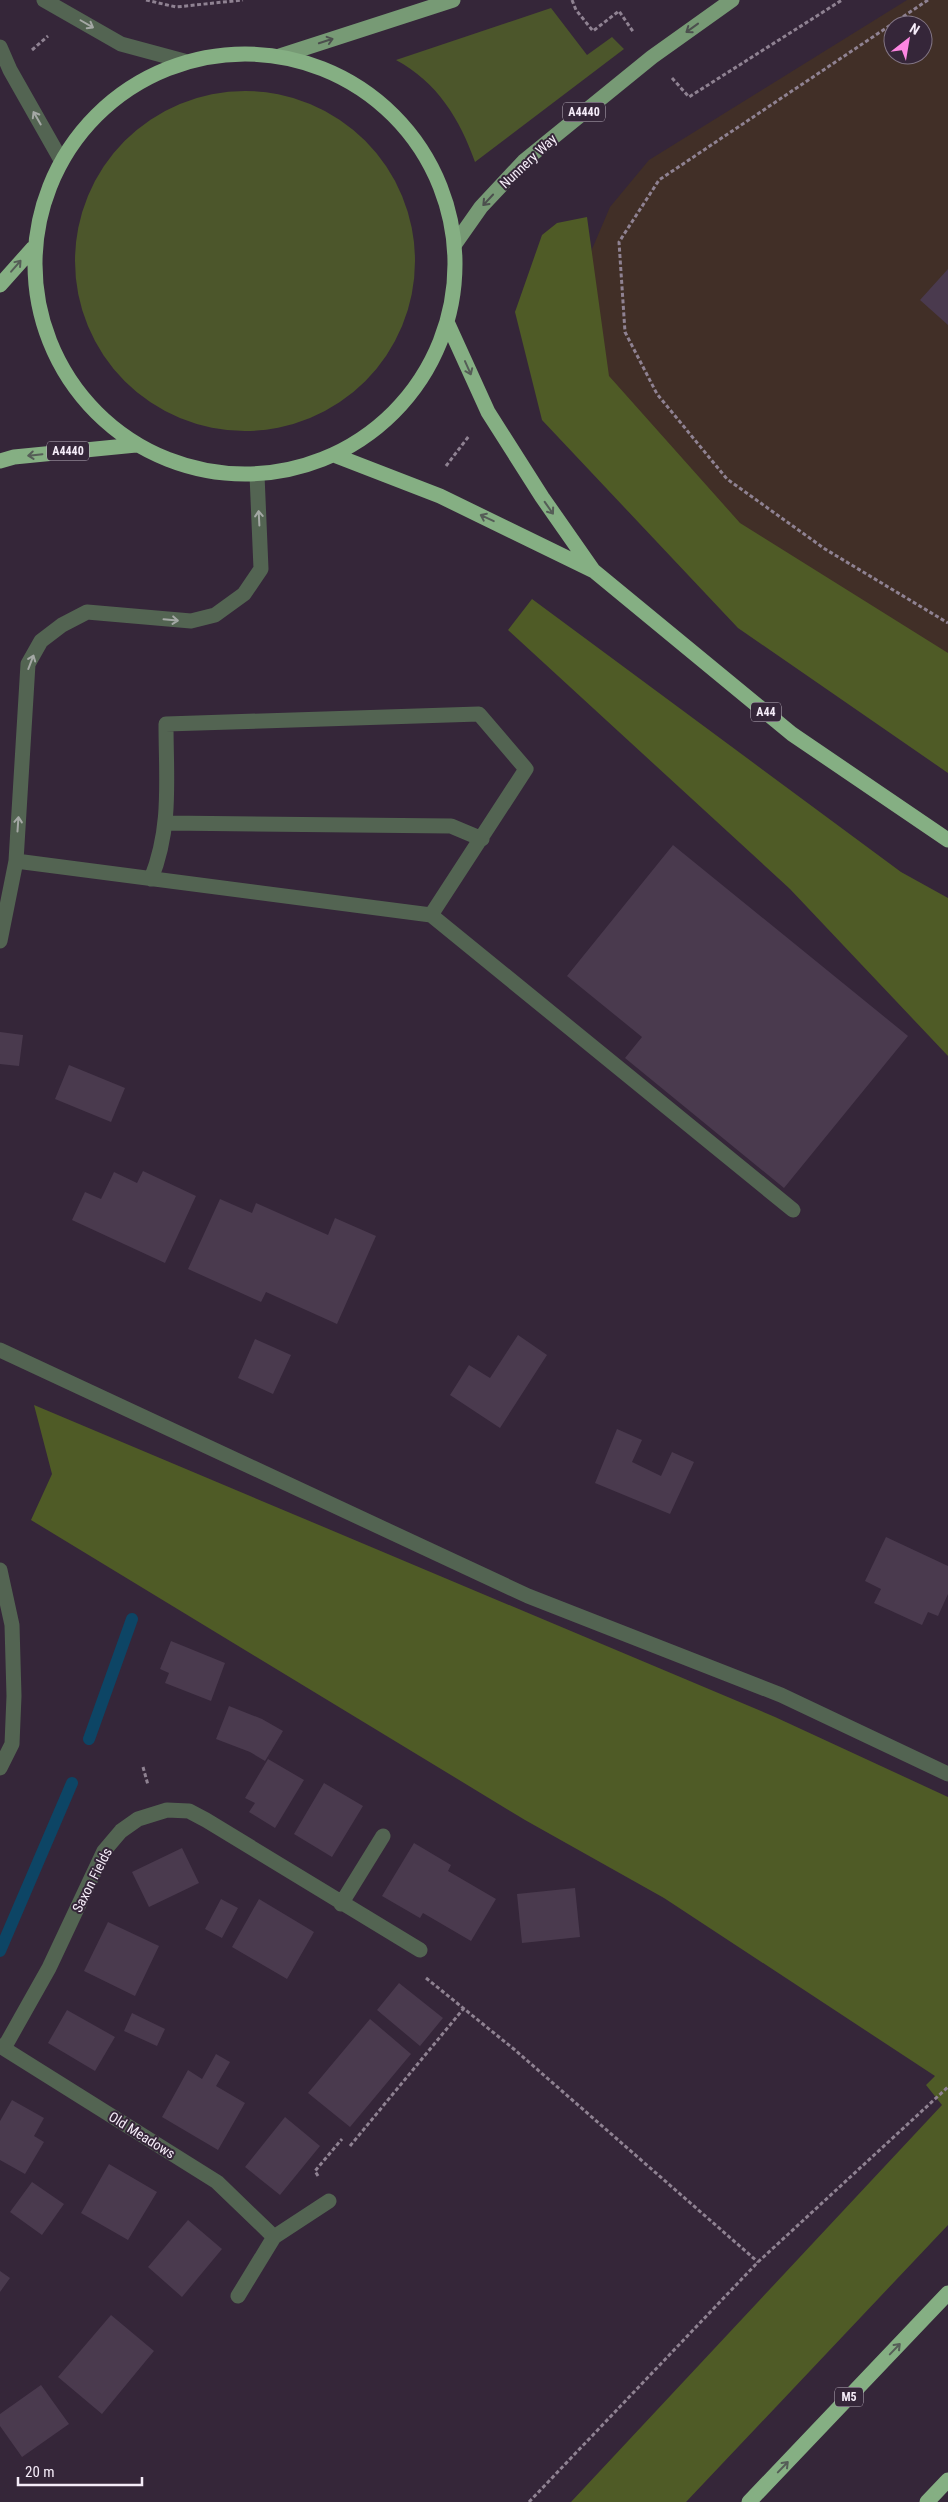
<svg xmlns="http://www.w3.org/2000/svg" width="948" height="2502" font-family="'Roboto Condensed',sans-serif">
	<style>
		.commercial { fill: #412f27; fill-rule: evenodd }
		.green { fill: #4c562b }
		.forest { fill: #4f5b26 }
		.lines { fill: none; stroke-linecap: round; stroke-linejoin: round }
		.stream { stroke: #0d4565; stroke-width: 12 }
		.building { fill: #4a3a4e }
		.path { stroke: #8f8292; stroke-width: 3; stroke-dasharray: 4 2.5; stroke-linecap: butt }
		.lane { stroke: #536452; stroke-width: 15 }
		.street { stroke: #536452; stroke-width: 15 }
		.primary { stroke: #779a75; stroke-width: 15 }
		.highway { stroke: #85af83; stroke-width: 15 }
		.oneway { stroke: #a4a8a5 }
		.oneway2 { stroke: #4c4f4e }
		.oneway3 { stroke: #555d57 }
		.labels { text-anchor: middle; stroke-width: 4; stroke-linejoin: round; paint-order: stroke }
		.shield { fill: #352639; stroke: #bbb1bf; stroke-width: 1 }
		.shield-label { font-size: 12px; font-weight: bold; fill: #f5ecf8 }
		.street-label { font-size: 14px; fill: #f5ecf8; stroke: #352639 }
	</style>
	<rect width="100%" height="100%" fill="#352639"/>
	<path class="commercial" d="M907,0h41v663l-169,-99 -137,-119 -60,-111 -1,-59 29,-68 39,-47zM893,25h30v30h-30z"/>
	<path class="green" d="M551,8l36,47 25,-18 12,12 -149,113c-15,-43 -38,-80 -79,-102z
		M75 261a170 170 0 1 1 340 0a170 170 0 1 1-340 0Z"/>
	<path class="forest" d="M587,217l22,159 131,147 208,130v120l-210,-145 -196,-208 -27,-108 27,-77 15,-12z
		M532,599l369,273 47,26v158l-158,-167 -282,-259z
		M34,1405l741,312 173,80v428l-262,277h-115l371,-397 -16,-20 9,-9 -271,-178 -139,-78 -494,-300 21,-46z"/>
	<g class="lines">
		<path class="stream" d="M89,1739l43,-120
			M0,1951l72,-168"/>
	</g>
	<path class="building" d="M948,269v56l-28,-25z
		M673,845l235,191 -124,152 -159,-130 17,-21 -75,-61z
		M0,1032l23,3 -4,31 -19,-2z
		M69,1065l56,23 -14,34 -56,-23z
		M143,1171l53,25 -31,67 -93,-43 13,-28 16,7 13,-27 23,11z
		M220,1199l32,14 4,-10 72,32 7,-17 41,18 -39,88 -71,-32 -5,10 -73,-33z
		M518,1335l29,20 -47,73 -50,-33 19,-30 21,13z
		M255,1339l36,16 -18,39 -35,-16z
		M617,1429l25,11 -10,22 29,14 11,-24 22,10 -24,52 -75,-31z
		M886,1537l62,29v28l-10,22 -10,-4 -6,13 -48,-22 7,-14 -16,-8z
		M171,1641l54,22 -14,38 -46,-18 4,-10 -9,-4z
		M229,1706l33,13 21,12 -18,30 -15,-9 -34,-13z
		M268,1759l36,21 -29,48 -26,-16 6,-9 -10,-5z
		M324,1783l39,23 -31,51 -38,-23z
		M414,1843l37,22 -3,6 48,28 -25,42 -48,-28 -3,5 -38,-22z
		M182,1848l17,35 -50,24 -17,-35z
		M575,1888l5,49 -58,6 -5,-49z
		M221,1899l17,9 -16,30 -17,-9z
		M259,1899l55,33 -27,47 -55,-32z
		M108,1922l51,24 -24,50 -51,-25z
		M399,1983l44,35 -23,28 -43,-36z
		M67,2010l48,27 -20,34 -47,-28z
		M132,2013l33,16 -8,17 -33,-15z
		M370,2019l41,35 -61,73 -42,-34z
		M216,2054l14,8 -14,24 29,17 -27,47 -56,-33 26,-47 14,9z
		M12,2100l32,18 -10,18 10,6 -19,32 -25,-14v-39z
		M285,2117l35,29 -40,49 -35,-28z
		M109,2164l48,28 -29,48 -47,-27z
		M32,2182l32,22 -22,31 -32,-23z
		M188,2220l34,29 -40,48 -34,-30z
		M0,2271l10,7 -10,14z
		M111,2315l43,36 -52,63 -44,-37z
		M41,2385l28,39 -47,33 -22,-31v-12z"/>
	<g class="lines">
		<path class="path" d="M146,0l30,7 67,-7
			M572,0l4,10 17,21 26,-20 15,22
			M928,0l-269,180 -40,62 6,90 32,62 70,85 98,70 123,74
			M32,50l16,-14
			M672,78l17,19 153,-97
			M446,466l23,-30
			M143,1767l5,18
			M426,1978l89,72 243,212
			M350,2146l114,-138
			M318,2176l-3,-5 27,-32
			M529,2502l229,-240 190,-175"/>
		<path class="lane" d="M166,823l285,3 31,13
			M16,861l415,54 362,295
			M151,879c21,-52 15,-100 15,-155l313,-10 47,55 -95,146
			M0,941l16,-80 12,-197 13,-23 21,-16 25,-13 104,9 24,-6 29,-21 17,-25 -4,-94"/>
		<path class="street" d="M44,0l77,44 63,17
			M0,47l10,23 51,90
			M0,1350l528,246 253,99 167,79
			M0,1570l12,55 2,71 -2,48 -12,24
			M341,1904l42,-68
			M0,2046l217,136 57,55
			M4,2048l45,-80 55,-117 17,-20 17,-12 29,-9 22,1 17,9 214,130
			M238,2296l36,-59 55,-36"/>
		<path class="primary" d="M280,56l173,-56
			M455,244l26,-37 43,-46 128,-104 80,-57"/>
		<path class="highway" d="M35 264a210 210 0 1 1 420 0a210 210 0 1 1-420 0Z
			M0,285l33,-37
			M448,324l40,88 54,85 51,73
			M334,455l106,41 154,75 198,163 156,106
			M0,461l14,-4 122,-12
			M749,2502l199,-209
			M927,2502l21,-22"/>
	</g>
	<defs><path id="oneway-shaft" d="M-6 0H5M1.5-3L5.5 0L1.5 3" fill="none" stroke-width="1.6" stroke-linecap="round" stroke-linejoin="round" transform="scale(1.25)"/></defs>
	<g class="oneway">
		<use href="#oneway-shaft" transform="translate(87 24) rotate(30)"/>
		<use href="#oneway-shaft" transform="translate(37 118) rotate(-120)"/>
		<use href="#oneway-shaft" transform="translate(259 518) rotate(-93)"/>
		<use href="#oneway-shaft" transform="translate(171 620) rotate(5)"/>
		<use href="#oneway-shaft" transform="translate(31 662) rotate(-69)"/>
		<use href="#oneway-shaft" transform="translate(18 824) rotate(-86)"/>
	</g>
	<g class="oneway2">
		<use href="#oneway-shaft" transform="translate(692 28) rotate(144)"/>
		<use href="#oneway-shaft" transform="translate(326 41) rotate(-18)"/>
		<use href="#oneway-shaft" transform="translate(488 200) rotate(133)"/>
	</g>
	<g class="oneway3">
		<use href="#oneway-shaft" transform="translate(16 266) rotate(-49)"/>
		<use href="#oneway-shaft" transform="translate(468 368) rotate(66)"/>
		<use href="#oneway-shaft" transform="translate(35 455) rotate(174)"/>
		<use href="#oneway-shaft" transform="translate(549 508) rotate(55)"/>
		<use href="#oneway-shaft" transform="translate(487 518) rotate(-155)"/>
		<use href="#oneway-shaft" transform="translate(895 2349) rotate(-46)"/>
		<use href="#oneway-shaft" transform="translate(783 2467) rotate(-46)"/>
	</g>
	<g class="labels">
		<g class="shield">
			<rect x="563" y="102.5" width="42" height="19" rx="4"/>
			<rect x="47" y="441.5" width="42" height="19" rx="4"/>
			<rect x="751" y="702.5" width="30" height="19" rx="4"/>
			<rect x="835" y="2387.5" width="28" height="19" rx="4"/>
		</g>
		<g class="shield-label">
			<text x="584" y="116">A4440</text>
			<text x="68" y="455">A4440</text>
			<text x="766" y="716">A44</text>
			<text x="849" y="2401">M5</text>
		</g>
		<g class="street-label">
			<text transform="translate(528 161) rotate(-43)" y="5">Nunnery Way</text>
			<text transform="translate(92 1880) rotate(-63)" y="5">Saxon Fields</text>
			<text transform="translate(142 2135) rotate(32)" y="5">Old Meadows</text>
		</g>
	</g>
	<g transform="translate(908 40) rotate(31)"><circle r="24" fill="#352639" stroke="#827585"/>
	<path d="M0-4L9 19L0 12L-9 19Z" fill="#fd86e2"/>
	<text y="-8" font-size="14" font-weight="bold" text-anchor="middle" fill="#f5ecf8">N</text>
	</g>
	<path d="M18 2477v8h124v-8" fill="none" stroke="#f5ecf8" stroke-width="2.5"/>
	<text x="25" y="2477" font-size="15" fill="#f5ecf8" stroke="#352639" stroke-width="4" paint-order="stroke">20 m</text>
</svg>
